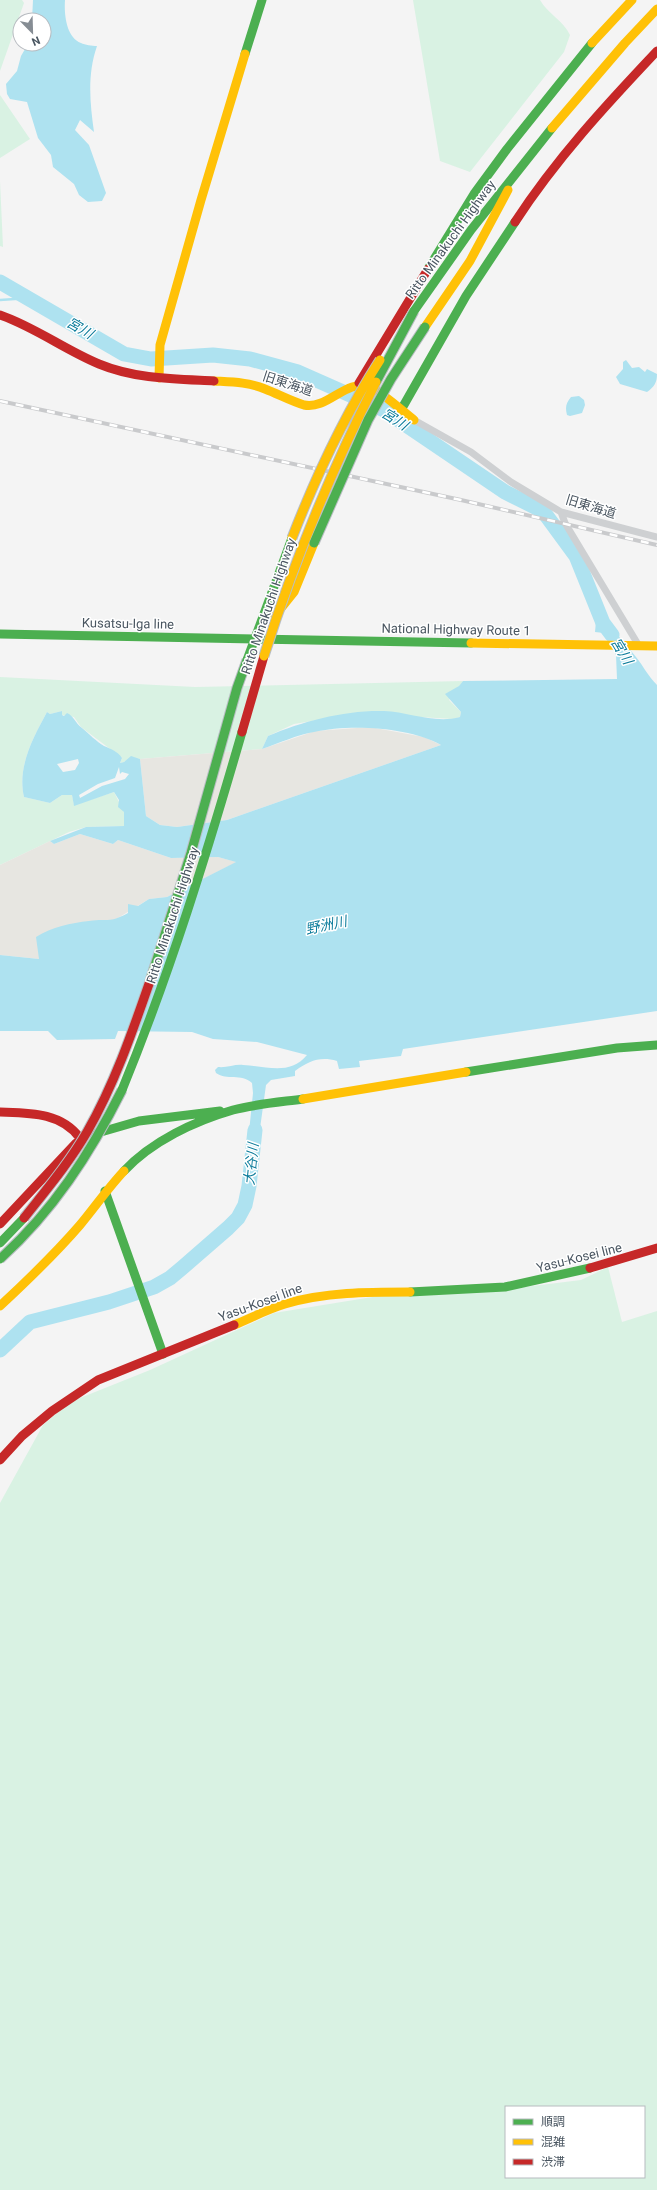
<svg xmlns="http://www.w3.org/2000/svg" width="657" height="2190" font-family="Roboto,'Noto Sans JP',sans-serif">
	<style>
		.green { fill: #d9f2e3; fill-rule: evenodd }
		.sand { fill: #e7e6e1 }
		.water { fill: #aee2f0; fill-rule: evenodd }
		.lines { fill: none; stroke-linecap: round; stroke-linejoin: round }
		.stream { stroke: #aee2f0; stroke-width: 2.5 }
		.river { stroke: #aee2f0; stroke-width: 15 }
		.street { stroke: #ced0d2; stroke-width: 7 }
		.fast { stroke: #4caf50; stroke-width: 9 }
		.slow { stroke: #ffc107; stroke-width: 9 }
		.jam { stroke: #c62828; stroke-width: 9 }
		.rail-casing { stroke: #c9cacc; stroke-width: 4 }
		.rail { stroke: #fff; stroke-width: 2.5; stroke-dasharray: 8; stroke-linecap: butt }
		.fast-bridge-casing { stroke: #b9bec3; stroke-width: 11; stroke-linecap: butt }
		.slow-bridge-casing { stroke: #b9bec3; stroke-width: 11; stroke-linecap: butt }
		.jam-bridge-casing { stroke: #b9bec3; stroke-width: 11; stroke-linecap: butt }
		.fast-bridge { stroke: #4caf50; stroke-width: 9 }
		.slow-bridge { stroke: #ffc107; stroke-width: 9 }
		.jam-bridge { stroke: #c62828; stroke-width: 9 }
		.labels { text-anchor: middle; stroke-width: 3; stroke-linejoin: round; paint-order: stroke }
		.street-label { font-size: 13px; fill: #4a5661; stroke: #fff }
		.water-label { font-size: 14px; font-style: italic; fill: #0c7c9b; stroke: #fff }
	</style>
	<rect width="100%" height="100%" fill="#f4f4f4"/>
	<path class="green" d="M0,0h22l2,3 -24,68z
		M413,0h127c8,14 23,20 30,35l-6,17 -94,120 -30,-11z
		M0,95l30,44 -30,19z
		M0,181l3,66 -3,-1z
		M0,677l195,10 268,-6 -14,19 12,12 -1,5 -7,2 -34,-2 -95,2 -30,5 -26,12 -6,13 -122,10 -9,-2 -7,5 -4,1 2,-5 -41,-31 -7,-10 -12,-2v-4l-12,3 -3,-2c-14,26 -30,55 -23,85l26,6 12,-8h10l2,10 40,-13 10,20v14l-38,1 -17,5 -69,33z
		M608,1267l14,55 35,-11v879h-657v-687l43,-78 27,-23 80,-32 124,-57 123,-20h78l106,-13zM506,2107h138v70h-138z"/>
	<path class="sand" d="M370,727l54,10 17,8 -214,75 -50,7 -17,-2 -14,-9 -6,-57 122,-10 53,-18z
		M80,834l33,10 5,-4 53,18 47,-1 19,5 -70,35 -18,2 -36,22h-23l-51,38 -39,-4v-90l50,-24 4,3z"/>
	<path class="water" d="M33,0h32c-1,14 1,37 16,43 4,2 11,3 16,3 -10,29 -7,57 -3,86l-14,-12 -5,10 14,15 17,48 -4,8 -14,1 -9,-7 -5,-11 -21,-17 -2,-12 -13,-17 -11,-36 -17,-3 -3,-5 -1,-10 11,-13 4,-15 7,-12h16v-24h-12z
		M626,360l6,8 7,-1 6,5 2,-3 10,5c0,9 -3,13 -10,18l-27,-8 -4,-7 7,-8v-7z
		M579,396l5,4 1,5 -3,8 -12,3 -3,-1c-2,-8 -1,-12 4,-18z
		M605,618c9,14 21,26 31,39 8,10 12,19 21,28v326l-254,38 -2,7 -42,5 1,6 -21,2 -2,-8c-17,-5 -28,0 -42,10v5l-24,4 -5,5 -8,58h-2l-1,8h-5l1,-8 -3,-1 5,-49 -1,-10c-11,-10 -25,-2 -36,-10l-1,-3 3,-3c9,1 17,-3 25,-2 23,1 47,11 64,-10l-50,-13 -44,-3 -21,-7 -74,-1 -3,8 -58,1 -9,-9h-48v-76l39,4 -3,-22c16,-10 35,-14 53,-16 19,-3 19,3 39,-8v-9l10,2 11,-7 18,-2 69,-35 -18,-5 -47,1 -53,-18 -5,4 -33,-10 -26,10 -4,-3 36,-14 38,-1v-14l-6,-5 1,-7 -5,-8 -40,14 -2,-11h-10l-12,8 -26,-6c-7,-30 9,-59 23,-85l3,2 12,-3v4l2,1 3,-3c7,3 8,10 15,15 6,5 15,14 22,18 7,3 13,5 18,12l-2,5 4,-1 7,-6 9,3 6,57 14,9 17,2 50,-7 214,-75c-32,-18 -91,-21 -127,-13 -17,3 -35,11 -52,17l6,-13c35,-15 77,-26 116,-25 25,1 51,13 76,6l1,-5 -16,-18 14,-8 4,-5 154,-2 -1,-24 -12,-22 -9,-1 1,-11zM78,759l1,4 -4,7 -12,2 -6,-8zM119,767l1,7 2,-2 7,2 -4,5 -23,7 -22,12 -1,-3 19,-11 17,-6z"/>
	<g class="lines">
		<path class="stream" d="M0,300l30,-2"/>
		<path class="river" d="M0,282l124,72 27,5 62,-4 37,4 48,13 86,38 121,82 38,19 33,45 27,67 9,12
			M0,1350l30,-28 79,-20 45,-15 16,-9 12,-10 46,-40 10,-10 7,-13 4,-19 6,-56"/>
		<path class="street" d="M414,420l57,32 40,30 50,30 96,25
			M561,512l4,11 74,123"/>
		<path class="fast" d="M245,54l17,-54
			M428,269l46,-75 33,-45 85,-106
			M414,311l57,-81 81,-102
			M401,410l65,-114 49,-74
			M0,634l255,5
			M255,639l216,4
			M247,660l45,-122
			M466,1072l151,-24 40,-3
			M122,1090c48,-117 85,-237 120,-358
			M94,1134l45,-13 81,-10
			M124,1171c28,-30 71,-50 109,-61 23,-6 48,-8 70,-11
			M105,1191l58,163
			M0,1243l24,-25
			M410,1292l95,-5 85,-19"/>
		<path class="slow" d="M592,43l40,-43
			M552,128l73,-85 32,-34
			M425,327l45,-66 38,-71
			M159,378l1,-33 41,-145 44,-146
			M214,381c17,1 34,1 51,8 13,5 26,12 39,16 24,5 42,-27 66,-18 9,3 35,26 44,33
			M274,617l20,-25 20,-49
			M471,643l186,3
			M303,1099l163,-27
			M0,1306c28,-26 55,-52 80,-81 15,-18 28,-37 44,-54
			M234,1325c17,-7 34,-16 51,-21 39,-12 84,-12 125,-12"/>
		<path class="jam" d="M515,222c41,-63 91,-117 142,-171
			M0,315c35,12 65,35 99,49 36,15 76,15 115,17
			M359,383l69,-114
			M242,732l22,-76
			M0,1112c29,1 61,0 80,26
			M0,1224l76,-81
			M590,1268l67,-20
			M0,1460l22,-24 30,-25 46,-31 136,-55"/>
		<defs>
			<path id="rail" d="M0,401l461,99 196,45"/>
		</defs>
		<use href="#rail" class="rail-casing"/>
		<use href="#rail" class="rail"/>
		<defs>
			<path id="fast-bridge" d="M376,382l38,-71
				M314,543l54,-123 23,-41 34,-52
				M150,981l41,-128 46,-165 10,-28
				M0,1259c53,-48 90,-105 122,-169"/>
			<path id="slow-bridge" d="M292,538c24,-62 52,-122 88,-178
				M264,656c30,-95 67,-185 112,-274"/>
			<path id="jam-bridge" d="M24,1218c22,-28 45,-55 63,-86 27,-47 45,-99 63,-151"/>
		</defs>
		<use href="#fast-bridge" class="fast-bridge-casing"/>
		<use href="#slow-bridge" class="slow-bridge-casing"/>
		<use href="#jam-bridge" class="jam-bridge-casing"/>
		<use href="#fast-bridge" class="fast-bridge"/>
		<use href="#slow-bridge" class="slow-bridge"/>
		<use href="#jam-bridge" class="jam-bridge"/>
	</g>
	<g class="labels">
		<g class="street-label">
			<text transform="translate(450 239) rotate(-54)" y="5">Ritto Minakuchi Highway</text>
			<text transform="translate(288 383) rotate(18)" y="5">旧東海道</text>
			<text transform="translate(591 506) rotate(17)" y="5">旧東海道</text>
			<text transform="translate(268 606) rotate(-71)" y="5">Ritto Minakuchi Highway</text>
			<text transform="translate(128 623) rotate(1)" y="5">Kusatsu-Iga line</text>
			<text transform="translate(456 629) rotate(1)" y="5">National Highway Route 1</text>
			<text transform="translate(172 915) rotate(-72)" y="5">Ritto Minakuchi Highway</text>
			<text transform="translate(579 1257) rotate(-14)" y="5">Yasu-Kosei line</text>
			<text transform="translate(260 1302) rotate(-20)" y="5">Yasu-Kosei line</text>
		</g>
		<g class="water-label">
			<text transform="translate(80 328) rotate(30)" y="5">宮川</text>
			<text transform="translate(395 419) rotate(32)" y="5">宮川</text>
			<text transform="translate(622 651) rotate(59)" y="5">宮川</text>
			<text transform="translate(326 925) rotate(-12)" y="5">野洲川</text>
			<text transform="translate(251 1164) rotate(-84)" y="5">大谷川</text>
		</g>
	</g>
	<rect x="505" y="2106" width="140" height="72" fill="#ffffff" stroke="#b7bbc0"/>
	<rect x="513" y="2119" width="20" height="6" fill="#4caf50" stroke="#b7bbc0"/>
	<text x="541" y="2126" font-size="12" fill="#4a5661">順調</text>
	<rect x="513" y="2139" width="20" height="6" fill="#ffc107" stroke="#b7bbc0"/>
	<text x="541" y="2146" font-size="12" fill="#4a5661">混雑</text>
	<rect x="513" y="2159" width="20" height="6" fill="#c62828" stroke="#b7bbc0"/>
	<text x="541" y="2166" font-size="12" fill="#4a5661">渋滞</text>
	<g transform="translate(32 32) rotate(157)"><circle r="19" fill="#ffffff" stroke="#b7bbc0"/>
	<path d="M0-3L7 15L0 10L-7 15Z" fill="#868d94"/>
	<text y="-6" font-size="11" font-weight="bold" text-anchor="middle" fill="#4a5661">N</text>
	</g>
</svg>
